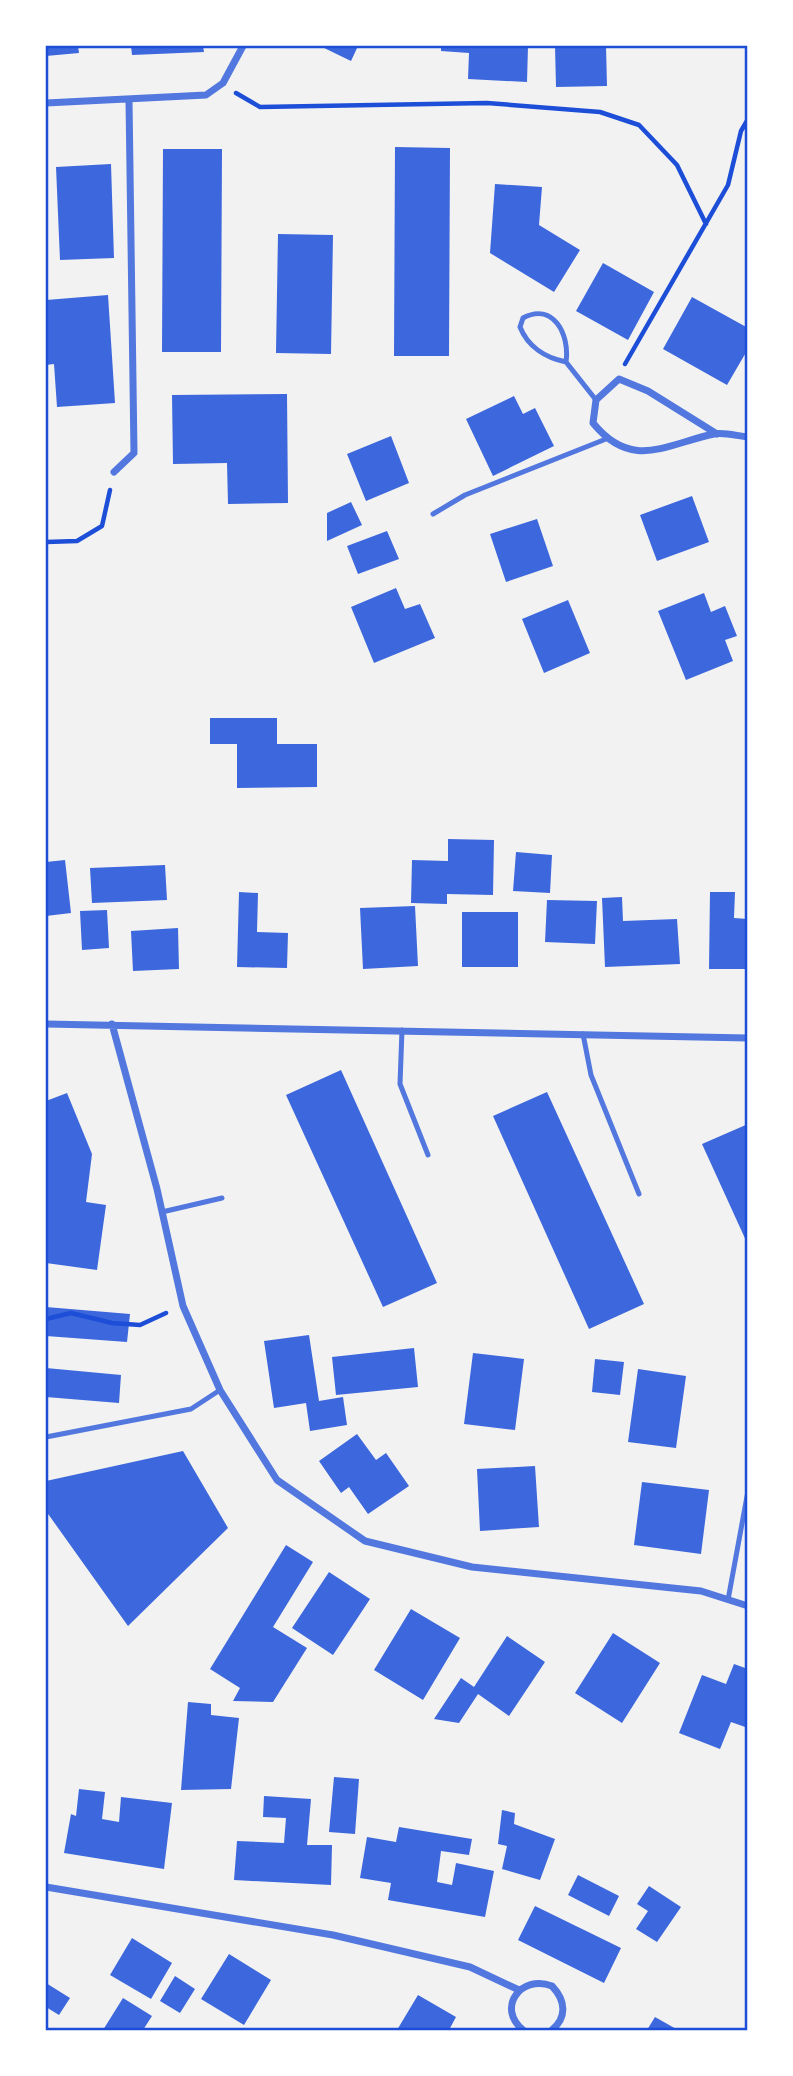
<svg xmlns="http://www.w3.org/2000/svg" width="793" height="2076" font-family="'Roboto Condensed',sans-serif">
	<style>
		.building { fill: #3d67dc }
		.lines { fill: none; stroke-linecap: round; stroke-linejoin: round }
		.path { stroke: #1d4ed8; stroke-width: 4.5 }
		.service { stroke: #5277de; stroke-width: 5 }
		.minor { stroke: #5277de; stroke-width: 7 }
		.neatline { fill: none; stroke: #1d4ed8; stroke-width: 2.5 }
	</style>
	<rect width="100%" height="100%" fill="#f2f2f2"/>
	<path class="building" d="M46,46h32l1,7 -33,3z
		M131,46h72l1,6 -72,3z
		M320,46h38l-7,15z
		M441,46h87l-1,36 -59,-3 1,-26 -28,-2z
		M555,46h51l1,40 -51,1z
		M395,147l55,1 -1,208h-55z
		M163,149h59l-1,203h-59z
		M111,164l3,94 -54,2 -4,-93z
		M495,184l47,3 -3,38 41,25 -26,42 -64,-39z
		M278,234l55,1 -2,119 -55,-1z
		M603,263l51,29 -26,48 -52,-29z
		M108,295l7,108 -58,4 -3,-43 -8,1v-65z
		M692,297l56,31v21l-21,36 -64,-36z
		M287,394l1,109 -60,1 -1,-41 -54,1 -1,-69z
		M514,396l9,18 12,-6 19,38 -61,30 -27,-57z
		M391,436l18,47 -43,18 -19,-47z
		M692,496l17,46 -52,19 -17,-46z
		M351,502l11,23 -35,16v-28z
		M537,519l16,47 -47,16 -16,-48z
		M387,531l12,28 -41,15 -11,-28z
		M396,588l9,21 15,-5 15,34 -61,25 -23,-56z
		M704,593l7,19 14,-6 12,30 -12,4 8,21 -47,19 -28,-69z
		M568,600l22,53 -46,20 -22,-54z
		M210,718h67v26h40v43l-80,1v-44h-27z
		M448,839l46,1 -1,55 -46,-1v10l-36,-1 1,-43 36,1z
		M516,852l36,3 -2,38 -37,-2z
		M65,860l6,53 -25,3v-54z
		M165,865l2,35 -75,3 -2,-35z
		M239,892l19,1 -1,39 31,1 -1,35 -50,-1z
		M710,892h25l-1,26 14,1v50h-39z
		M622,897l1,24 54,-2 3,45 -75,3 -3,-69z
		M547,900l50,1 -2,43 -50,-2z
		M415,906l3,60 -55,3 -3,-61z
		M107,910l2,38 -27,2 -2,-39z
		M462,912h56v55h-56z
		M178,928l1,41 -46,2 -2,-40z
		M341,1070l96,213 -54,24 -97,-212z
		M547,1092l97,212 -55,25 -96,-213z
		M67,1093l25,61 -6,48 20,3 -9,65 -51,-7 2,-111 -2,-7v-44z
		M748,1124v121l-46,-101z
		M46,1307l84,7 -3,28 -81,-6z
		M309,1335l10,66 24,-4 4,28 -37,6 -4,-28 -32,5 -10,-67z
		M414,1348l4,39 -82,8 -4,-38z
		M473,1353l51,6 -9,71 -51,-6z
		M595,1359l29,3 -4,33 -28,-3z
		M46,1368l75,7 -2,28 -73,-6z
		M638,1369l48,7 -10,72 -48,-6z
		M357,1434l19,26 10,-7 23,33 -41,28 -19,-27 -8,6 -22,-32z
		M183,1451l45,77 -100,98 -82,-115v-30z
		M535,1466l4,61 -59,4 -3,-62z
		M642,1482l67,8 -8,64 -67,-9z
		M286,1545l27,17 -40,65 34,21 -34,54 -40,-1 7,-13 -30,-19z
		M329,1572l41,27 -37,56 -41,-27z
		M411,1609l49,29 -37,62 -49,-30z
		M613,1633l47,30 -38,60 -47,-30z
		M507,1636l38,26 -36,54 -31,-22 -19,29 -25,-4 27,-41 13,9z
		M734,1664l14,5v59l-17,-6 -11,27 -41,-16 23,-58 24,9z
		M188,1702l23,2v11l28,3 -8,71 -50,1z
		M334,1777l25,2 -4,55 -26,-2z
		M79,1789l26,3 -3,27 17,3 2,-25 51,6 -8,66 -100,-16 7,-39 5,2z
		M264,1796l47,3 -4,46h25l-1,40 -97,-5 3,-39 47,2 2,-25 -23,-1z
		M502,1810l13,3 -1,11 41,15 -15,41 -38,-11 5,-23 -9,-2z
		M399,1827l73,12 -3,16 -28,-4 -4,31 15,3 4,-22 38,8 -9,46 -97,-17 3,-17 -31,-5 7,-41 29,5z
		M578,1875l41,21 -10,20 -41,-21z
		M649,1886l32,21 -24,35 -21,-13 12,-18 -11,-7z
		M535,1906l86,42 -17,35 -86,-43z
		M132,1938l40,25 -21,36 -41,-24z
		M229,1954l42,26 -27,45 -43,-26z
		M175,1976l20,13 -15,24 -20,-12z
		M46,1983l24,15 -11,17 -13,-8z
		M418,1995l38,22 -7,13h-52z
		M123,1998l29,18 -9,14h-40z
		M655,2017l23,13h-31z"/>
	<g class="lines">
		<path class="path" d="M236,93l24,14 227,-4 113,9 39,13 38,40 29,59
			M625,364l103,-179 13,-54 7,-12
			M46,542l31,-1 25,-15 8,-36
			M46,1319l25,-6 41,10 28,2 26,-12"/>
		<path class="service" d="M566,362c-20,-4 -38,-15 -46,-35l3,-9c30,-16 47,16 43,44l30,38
			M433,514l32,-19 141,-56
			M402,1030l-2,54 28,71
			M583,1034l8,41 48,119
			M162,1212l60,-14
			M46,1437l145,-28 29,-19
			M728,1600l20,-109"/>
		<path class="minor" d="M46,103l160,-8 17,-12 20,-37
			M717,434l-69,-43 -29,-12 -23,21 -3,23c39,48 73,21 121,11 10,-2 23,2 34,3
			M114,472l20,-19 -5,-353
			M46,1024l702,14
			M112,1024l45,165 26,117 37,84 57,90 88,61 107,26 229,24 47,15
			M46,1887l287,48 137,32 49,23
			M523,2030c-27,-22 -2,-56 29,-44 14,15 15,31 0,44"/>
	</g>
	<rect width="793" height="2076" fill="none" stroke="#ffffff" stroke-width="94"/>
	<rect x="47" y="47" width="699" height="1982" class="neatline"/>
</svg>
